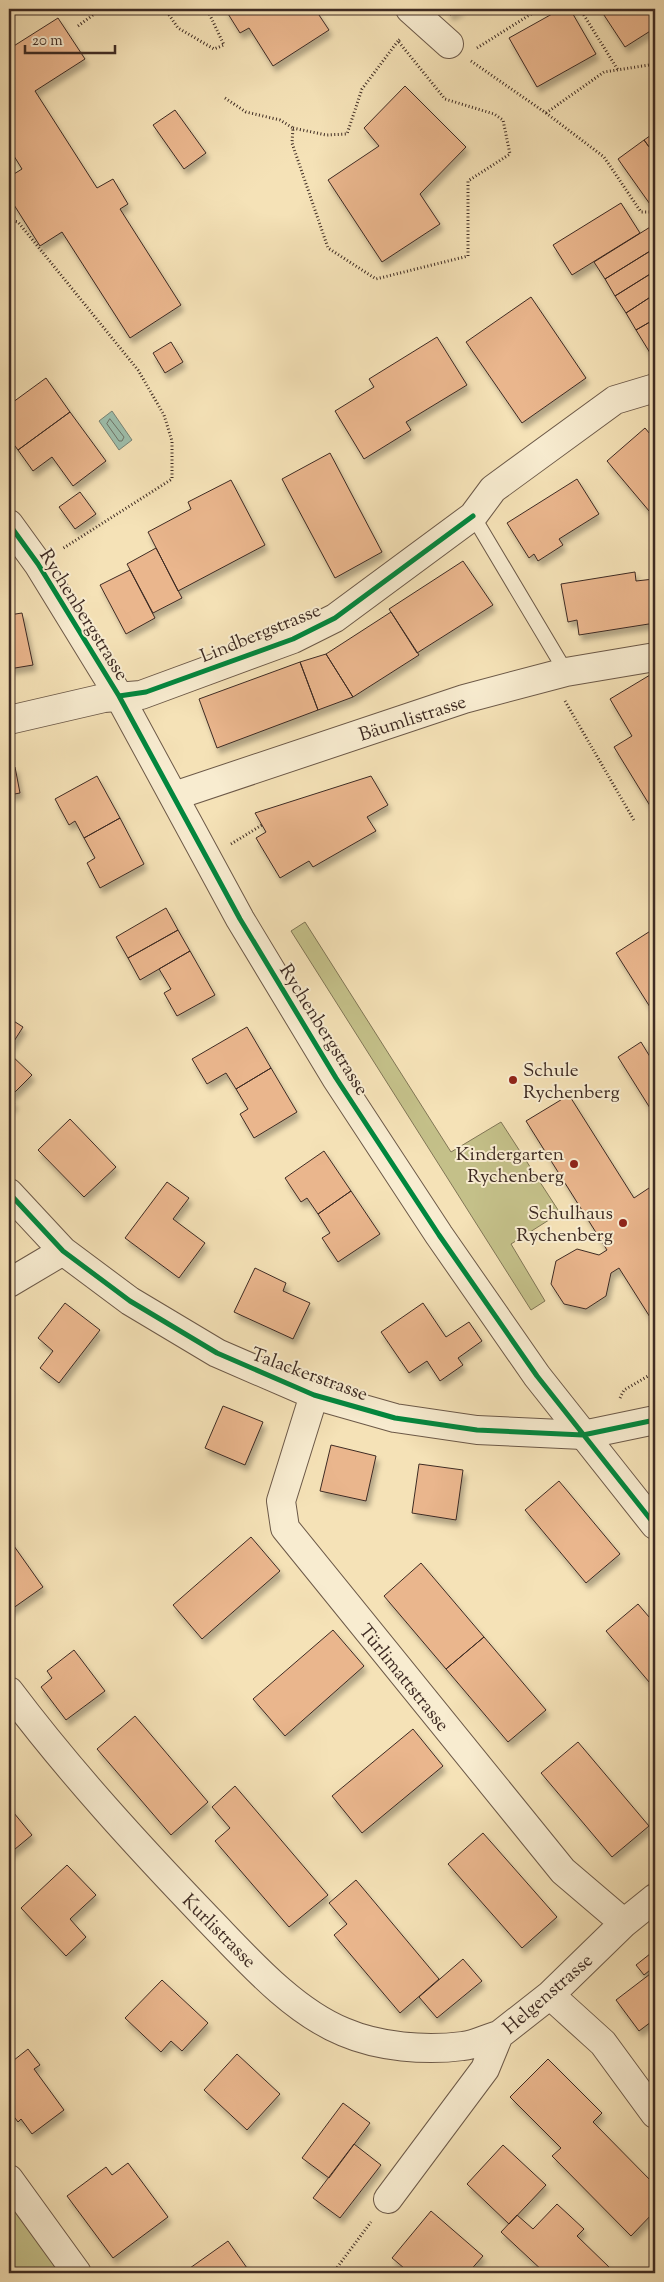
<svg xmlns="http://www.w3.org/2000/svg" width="664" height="2282" font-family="'Sorts Mill Goudy',serif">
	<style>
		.green { fill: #c4c089; stroke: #817656 }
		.water { fill: #9dbeab; stroke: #778375 }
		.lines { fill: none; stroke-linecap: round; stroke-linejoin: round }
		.shore { stroke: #6e7467; stroke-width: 1 }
		.building { fill: #eab68d; stroke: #3e2b23; filter: url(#shadow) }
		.service-casing { stroke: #6c5948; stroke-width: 16 }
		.minor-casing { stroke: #6c5948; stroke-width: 30 }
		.tertiary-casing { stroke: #6c5948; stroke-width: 30 }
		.path { stroke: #3e2b23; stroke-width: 3; stroke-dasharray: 1 2.5; stroke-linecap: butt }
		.service { stroke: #f8ecd0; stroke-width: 14 }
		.minor { stroke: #f8ecd0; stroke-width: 28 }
		.tertiary { stroke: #f8ecd0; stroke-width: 28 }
		.cycleway-casing { stroke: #f8ecd0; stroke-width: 8 }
		.cycleway { stroke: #00873e; stroke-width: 5 }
		.poi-dot { fill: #8f2418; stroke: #f8ecd0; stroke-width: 2 }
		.labels { text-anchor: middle; stroke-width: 4; stroke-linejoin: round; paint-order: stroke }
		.street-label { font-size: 19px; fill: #3e2b23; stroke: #f8ecd0 }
		.poi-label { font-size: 19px; fill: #3e2b23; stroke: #f8ecd0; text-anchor: end }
	</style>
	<defs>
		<filter id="shadow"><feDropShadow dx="3" dy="5.5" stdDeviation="2.5" flood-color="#0004"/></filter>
	</defs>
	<rect width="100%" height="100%" fill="#f5e2b7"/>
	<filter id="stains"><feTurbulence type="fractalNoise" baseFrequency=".004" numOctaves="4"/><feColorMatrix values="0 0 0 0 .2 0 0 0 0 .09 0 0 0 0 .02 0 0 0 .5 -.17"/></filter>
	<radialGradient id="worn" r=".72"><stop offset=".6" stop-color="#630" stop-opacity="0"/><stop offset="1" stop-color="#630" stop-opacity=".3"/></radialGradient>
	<path class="green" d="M305,922l146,230 50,-30 59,91 -49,31 34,57 -14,9 -240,-379z
		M9,2179l68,94h-68z"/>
	<path class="water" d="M112,411l20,29 -13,10 -20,-29z"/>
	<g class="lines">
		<path class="shore" d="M110,419l14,18 -2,4h-3l-12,-17z"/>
	</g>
	<path class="building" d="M225,9h90l14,21 -56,36 -24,-38 -9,5z
		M447,9h15l-12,6z
		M561,9h9l26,45 -59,33 -28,-49z
		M600,9h55v19l-30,19z
		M58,18l27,41 -50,32 62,97 16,-9 15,25 -8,5 61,96 -51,33 -68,-106 -22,14 -31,-49v-20l13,-8 -13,-21v-99z
		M405,86l61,61 -46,47 20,30 -58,38 -54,-82 51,-34 -15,-18z
		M175,110l31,43 -22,16 -31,-44z
		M654,133l1,2v20l-11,-15z
		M644,140l11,15v50l-3,2 -34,-48z
		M621,203l19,30 -68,42 -19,-30z
		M655,224v24l-50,31 -11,-17z
		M655,248v23l-40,25 -10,-17z
		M655,271v23l-29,19 -11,-17z
		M655,294v25l-19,11 -10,-17z
		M531,297l55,81 -64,45 -56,-81z
		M655,319v42l-19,-31z
		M437,337l30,48 -61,37 5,8 -47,29 -29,-48 39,-24 -5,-8z
		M171,342l12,20 -18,11 -12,-20z
		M46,378l24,34 -52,38 -9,-12v-33z
		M70,412l36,49 -33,25 -21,-29 -19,14 -15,-21z
		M645,428l10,12v78l-48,-57z
		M330,453l52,99 -47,26 -53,-99z
		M577,479l22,35 -40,25 4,6 -25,16 -4,-7 -5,4 -22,-35z
		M231,480l34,65 -87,46 -30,-59 43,-23 -3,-7z
		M80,492l16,22 -21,15 -16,-22z
		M156,548l26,50 -29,15 -26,-49z
		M463,561l30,44 -76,48 -28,-44z
		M130,570l25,48 -29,16 -26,-49z
		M635,572l1,9 18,-2 1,44 -76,12 -2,-15 -9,2 -7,-38z
		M391,612l28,43 -66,42 -27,-43z
		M22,613l11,52 -24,4v-54z
		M326,654l27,43 -35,13 -18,-48z
		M300,662l18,48 -101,38 -18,-49z
		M655,672v135l-3,2 -38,-62 18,-11 -22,-37z
		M15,767l5,26 -11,2v-26z
		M97,776l23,42 -36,20 -9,-17 -6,4 -14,-26z
		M371,776l17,29 -21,12 9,14 -63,36 -4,-6 -29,17 -24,-40 10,-6 -11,-19z
		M120,818l24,46 -44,24 -13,-25 8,-5 -11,-20z
		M166,908l12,22 -50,28 -12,-21z
		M655,928v87l-39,-62z
		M178,930l12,21 -50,29 -12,-22z
		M190,951l25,44 -38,21 -13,-23 7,-4 -12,-20z
		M9,1018l14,9 -14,22z
		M247,1027l24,41 -35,21 -10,-16 -19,11 -15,-25z
		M641,1042l14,23v51l-37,-59z
		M9,1053l23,22 -23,23 6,5 -6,7z
		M271,1068l26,44 -43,26 -14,-24 8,-5 -12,-20z
		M569,1095l65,103 21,-14v141l-36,-57 -8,5 -5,23 -20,13 -22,-5 -13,-20 5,-23 21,-12 22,6 8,-5 -81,-129z
		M70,1119l46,48 -32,30 -46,-47z
		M324,1151l27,40 -33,23 -11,-16 -6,4 -16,-24z
		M167,1182l22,16 -16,21 32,24 -26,35 -54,-40z
		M351,1191l29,43 -42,28 -16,-24 8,-5 -12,-19z
		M255,1268l31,15 -3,8 27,12 -17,36 -59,-27z
		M65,1303l35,27 -41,53 -19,-15 13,-17 -15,-13z
		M423,1303l23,34 23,-15 13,19 -24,17 5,7 -23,16 -13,-20 -18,12 -28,-41z
		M223,1406l40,16 -18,43 -40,-17z
		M331,1445l45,11 -10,45 -46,-10z
		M419,1464l44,6 -7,50 -44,-7z
		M559,1481l61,73 -34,29 -61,-73z
		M251,1537l29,34 -78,68 -29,-34z
		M9,1539l34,48 -34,24z
		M421,1563l63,74 -38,32 -62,-73z
		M638,1604l17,20v65l-49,-58z
		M333,1630l31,36 -79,70 -32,-37z
		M484,1637l62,73 -38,32 -62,-73z
		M74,1650l31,41 -39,29 -25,-33 11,-9 -5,-7z
		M135,1716l73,86 -37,33 -74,-86z
		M413,1729l30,37 -81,67 -30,-37z
		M578,1742l71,84 -37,31 -71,-84z
		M235,1786l93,109 -39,32 -74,-86 15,-13 -18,-21z
		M9,1807l23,28 -23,19z
		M483,1833l74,84 -35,31 -74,-84z
		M67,1865l29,30 -26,24 16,18 -20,19 -45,-48z
		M356,1880l83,99 -39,34 -66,-78 13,-11 -18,-21z
		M655,1950v16l-11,9 -8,-10z
		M463,1959l19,22 -45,37 -18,-21z
		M654,1971l1,2v46l-16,12 -23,-31z
		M162,1980l46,43 -26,28 -11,-10 -10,11 -36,-34z
		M28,2049l12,16 -6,4 30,41 -32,24 -11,-15 -3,3 -9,-12v-46z
		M237,2054l43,40 -33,36 -43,-40z
		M548,2059l54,54 -9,9 62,63v26l-24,25 -79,-80 9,-8 -51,-51z
		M343,2103l27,20 -41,55 -27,-20z
		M354,2144l27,21 -41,53 -27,-20z
		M503,2145l43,40 -37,39 -42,-40z
		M128,2163l40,54 -55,41 -46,-62 39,-29 6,8z
		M557,2204l27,25 -7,7 32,31 -7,6h-57l-44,-41 16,-17 16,14z
		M431,2211l52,45 -15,17h-58l-18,-15z
		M228,2241l19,27 -8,5h-56z"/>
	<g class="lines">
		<defs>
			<path id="service" d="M473,516l93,156"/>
			<path id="minor" d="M410,9l39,35
				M9,720l95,-22 37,-3 152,-56 42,-21 138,-102 20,-27 122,-89 40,-12
				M174,796l290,-97 102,-27 89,-15
				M9,1193l54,58 67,50 87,52 97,42 81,23 82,12 106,5 72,-15
				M9,1283l54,-32
				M314,1395l-33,106 4,27 278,343 61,52
				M9,1691c61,81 129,155 199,228 38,39 84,92 136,113 35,15 81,19 119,14 12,-1 24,-8 36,-11
				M550,1995l53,48 52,71
				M9,2179l68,94
				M388,2199l97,-130 14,-34 51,-40 74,-72 31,-25"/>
			<path id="tertiary" d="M9,524l29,40 81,132 121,223 96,159 103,157 98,141 118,149"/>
		</defs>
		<use href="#service" class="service-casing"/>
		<use href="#minor" class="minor-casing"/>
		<use href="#tertiary" class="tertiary-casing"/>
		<path class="path" d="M165,9l13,19 36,21 10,-4 -17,-36
			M580,9l38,61
			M78,26l23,-17
			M477,48l62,-39
			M471,61l75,52 58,44 37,55h14
			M225,98l21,14 34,8 13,8 -1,15 36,105 48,31 92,-23v-75l42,-27 -7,-34 -9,-6 -49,-15 -47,-58 2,-2
			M546,113l58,-41 45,-7
			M293,128l33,7 21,-1 15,-45 36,-48
			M9,220l9,2 120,148 26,45 8,26v38l-110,70
			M565,701l70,121
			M231,844l31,-19
			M620,1398l4,-8 31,-18
			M333,2273l38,-51"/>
		<use href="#service" class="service"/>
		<use href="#minor" class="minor"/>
		<use href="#tertiary" class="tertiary"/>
		<defs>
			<path id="cycleway" d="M9,524l29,40 81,132 121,223 96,159 103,157 98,141 118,149
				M119,696l27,-4 147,-53 42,-21 138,-102
				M9,1193l54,58 67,50 87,52 97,42 81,23 82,12 106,5 72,-15"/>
		</defs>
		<use href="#cycleway" class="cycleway-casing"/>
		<use href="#cycleway" class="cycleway"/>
	</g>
	<g class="poi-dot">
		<circle cx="513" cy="1080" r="5"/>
		<circle cx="574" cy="1164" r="5"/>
		<circle cx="623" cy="1223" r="5"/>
	</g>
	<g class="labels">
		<g class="street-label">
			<text transform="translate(85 614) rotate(58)" y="7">Rychenbergstrasse</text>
			<text transform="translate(260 632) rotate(-22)" y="7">Lindbergstrasse</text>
			<text transform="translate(412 717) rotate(-18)" y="7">Bäumlistrasse</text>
			<text transform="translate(325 1029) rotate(58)" y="7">Rychenbergstrasse</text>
			<text transform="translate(310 1373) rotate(20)" y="7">Talackerstrasse</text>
			<text transform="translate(405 1677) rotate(51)" y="7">Türlimattstrasse</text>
			<text transform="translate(220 1930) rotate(45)" y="7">Kurlistrasse</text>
			<text transform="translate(547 1993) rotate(-41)" y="7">Helgenstrasse</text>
		</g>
		<g class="poi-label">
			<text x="523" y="1076" text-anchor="start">Schule<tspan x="523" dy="22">Rychenberg</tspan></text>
			<text x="564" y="1160">Kindergarten<tspan x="564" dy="22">Rychenberg</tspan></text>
			<text x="613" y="1219">Schulhaus<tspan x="613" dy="22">Rychenberg</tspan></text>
		</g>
	</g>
	<rect width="664" height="2282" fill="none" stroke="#f5e2b7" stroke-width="30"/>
	<rect x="10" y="10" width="644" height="2262" fill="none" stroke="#3e2b23" stroke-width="2.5"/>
	<rect x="15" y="15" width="634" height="2252" fill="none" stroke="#3e2b23"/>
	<path d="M25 45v8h90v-8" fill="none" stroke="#3e2b23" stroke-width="2.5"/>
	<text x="32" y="45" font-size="15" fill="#3e2b23" stroke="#f8ecd0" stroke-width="4" paint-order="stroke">20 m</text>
	<rect width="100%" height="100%" filter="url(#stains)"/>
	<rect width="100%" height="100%" fill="url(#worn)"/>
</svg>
